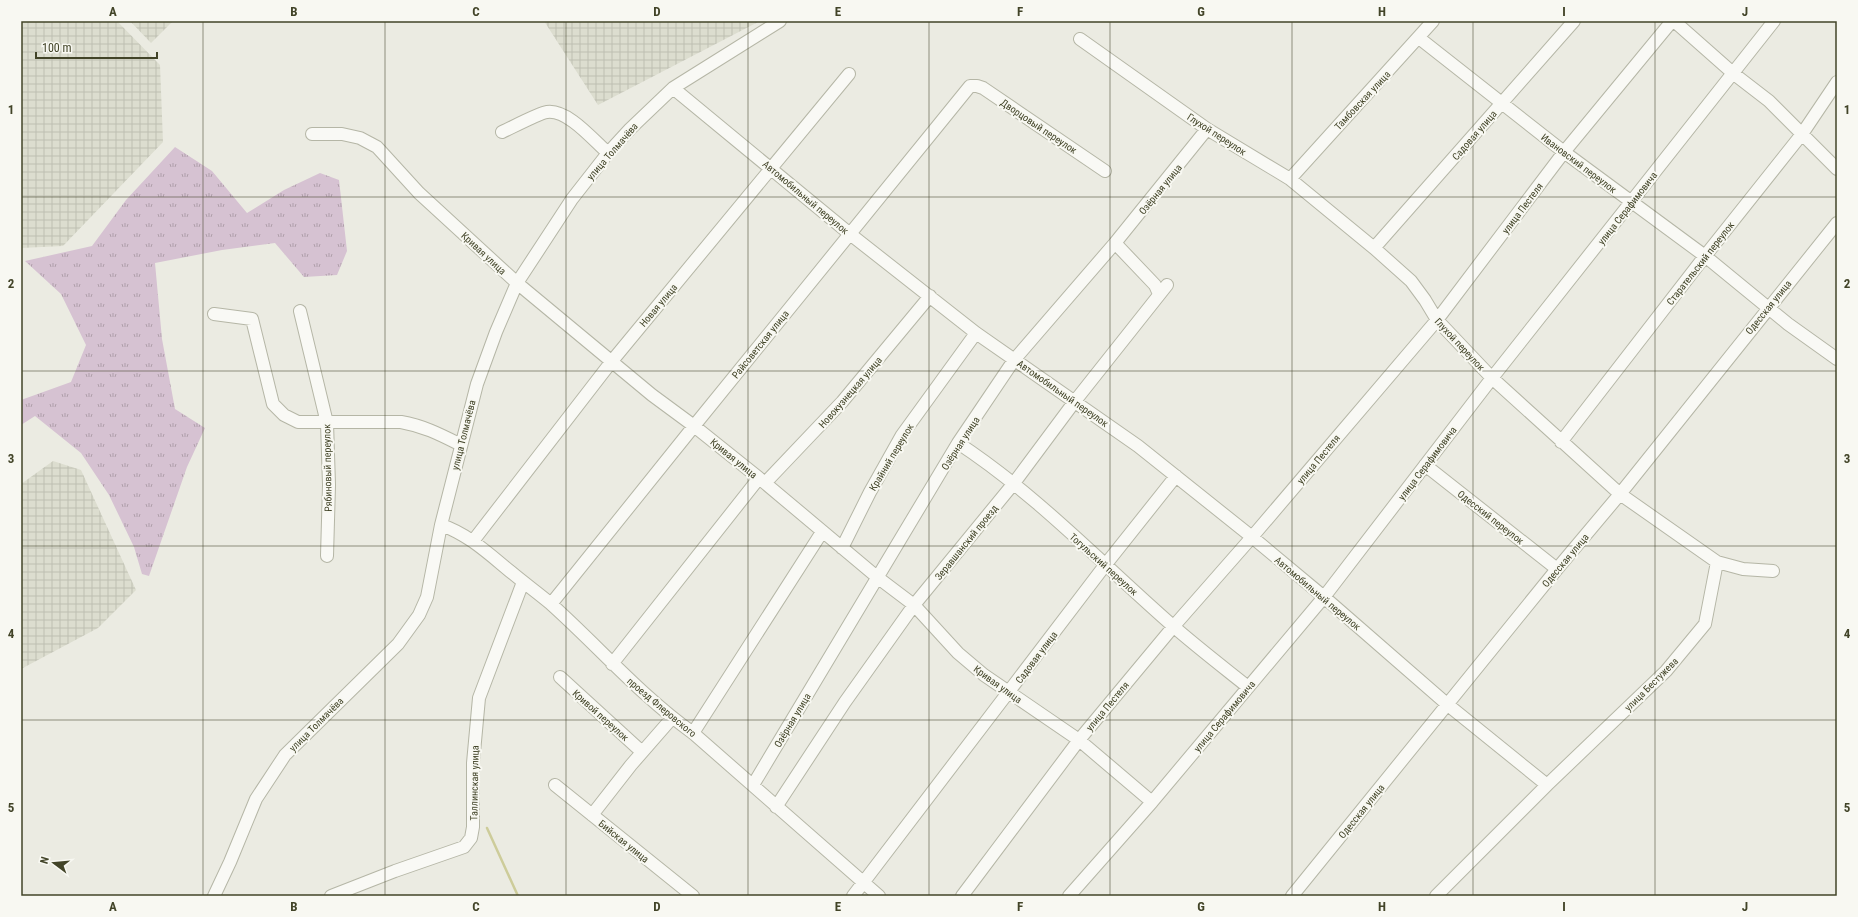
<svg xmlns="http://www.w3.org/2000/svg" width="1858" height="917" font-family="'Roboto Condensed',sans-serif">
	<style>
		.industrial { fill: url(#industrial-grid) }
		.grass { fill: url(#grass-tufts) }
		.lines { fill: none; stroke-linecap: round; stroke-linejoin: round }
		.stream { stroke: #cdcc9a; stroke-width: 2.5 }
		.minor-casing { stroke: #b5b6a6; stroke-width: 14 }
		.minor { stroke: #f9f9f5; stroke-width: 12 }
		.grid { fill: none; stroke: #424428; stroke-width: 1; stroke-opacity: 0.55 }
		.labels { text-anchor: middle; stroke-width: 4; stroke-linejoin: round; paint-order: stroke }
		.street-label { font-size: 10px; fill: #424428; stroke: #f8f8f2 }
		.neatline { fill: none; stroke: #424428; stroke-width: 1.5 }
		.grid-label { font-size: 13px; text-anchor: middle; font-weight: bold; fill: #424428 }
	</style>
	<defs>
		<pattern id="industrial-grid" width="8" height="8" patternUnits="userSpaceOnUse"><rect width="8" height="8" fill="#dcddcf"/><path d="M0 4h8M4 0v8" fill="none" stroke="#bebfb2"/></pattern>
		<pattern id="grass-tufts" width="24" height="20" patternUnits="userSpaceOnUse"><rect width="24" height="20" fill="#d6c2d2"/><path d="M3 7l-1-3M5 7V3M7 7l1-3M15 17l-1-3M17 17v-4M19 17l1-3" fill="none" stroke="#af9faa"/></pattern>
	</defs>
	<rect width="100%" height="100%" fill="#ebebe2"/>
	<path class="industrial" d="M21,21h96l43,44 3,77 -100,104 -42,2z
		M130,21h43l-22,22z
		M544,21h216l-162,84z
		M53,461l28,9 55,120 -38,38 -77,41v-185z"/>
	<path class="grass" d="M175,147l37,24 35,42 37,-23 36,-17 19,7 8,71 -10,24 -33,2 -29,-34 -53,7 -67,13 7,76 13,70 30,19 -18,39 -38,109 -7,-2 -8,-27 -25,-52 -28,-42 -46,-37 -14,9v-25l50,-18 15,-37 -25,-51 -36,-33 67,-15 34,-46z"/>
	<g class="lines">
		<path class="stream" d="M487,828l31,68"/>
		<defs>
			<path id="minor" d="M1674,21l60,53 35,27 68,68
				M1419,38l145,114 141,104 83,68 49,35
				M1080,39l127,90 83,50 84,69 37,33 14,19 12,20 55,58 128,116 97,68 26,7 30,2
				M673,88l177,146 126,99 162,113 114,91 72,60 124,108 99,80 -111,111
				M502,132c9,-4 37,-19 45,-20 21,-3 47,29 61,41
				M312,134h30l18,4 17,9 42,46 98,90 135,112 42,31 65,52 118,99 37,28 44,48 26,22 95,65 73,62
				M1290,179l143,-158
				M1115,243l40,42 4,9
				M1374,248l200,-227
				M300,311l27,112 2,62 -2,71
				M214,314l38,5 21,85 11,11 14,7h103c23,4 40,13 60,23
				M1561,442l144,-186 97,-122 35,-52
				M958,443c79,52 144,121 215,183 24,21 50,41 75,61
				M1425,465l132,104
				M765,483l77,-81 88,-106
				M441,525c27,9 48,29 70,47 13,11 27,21 40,32 48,43 90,92 142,129l186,163
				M473,541l139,-180 237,-287
				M842,548l28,-56 32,-57 74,-102
				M551,604l143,-178 276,-340h7l6,2 122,83
				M612,664l147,-186
				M560,677l82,75
				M693,733l129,-201
				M555,785l138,111
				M753,785l205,-342 56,-83 101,-117 92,-114
				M1547,785l119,-114 39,-47 12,-62
				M776,807l69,-105 69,-97 100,-122 61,-82 92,-116
				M592,815l39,-50 41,-47
				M214,896l16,-34 26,-63 29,-44 113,-111 21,-29 8,-18 14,-72 36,-141 19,-52 21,-49 55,-84 36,-46 22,-24 43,-41 107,-67
				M331,896l64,-25 69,-24 7,-9 2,-11v-64l6,-65 44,-116
				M853,896l253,-332 70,-88
				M962,896l117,-156 94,-113 79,-90 185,-217 127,-168 108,-131
				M1069,896l83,-94 172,-205 168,-219 282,-357
				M1292,896l265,-327 63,-75 217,-271"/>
		</defs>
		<use href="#minor" class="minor-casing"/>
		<use href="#minor" class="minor"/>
	</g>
	<path class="grid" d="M203,21v875M385,21v875M566,21v875M748,21v875M929,21v875M1110,21v875M1292,21v875M1473,21v875M1655,21v875M21,197h1816M21,371h1816M21,546h1816M21,720h1816"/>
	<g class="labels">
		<g class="street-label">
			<text transform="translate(1362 100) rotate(-47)" y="4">Тамбовская улица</text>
			<text transform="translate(1039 126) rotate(34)" y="4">Дворцовый переулок</text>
			<text transform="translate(1217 134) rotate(33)" y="4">Глухой переулок</text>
			<text transform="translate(1474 135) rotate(-49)" y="4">Садовая улица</text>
			<text transform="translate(612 151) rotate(-49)" y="4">улица Толмачёва</text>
			<text transform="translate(1579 163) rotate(37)" y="4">Ивановский переулок</text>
			<text transform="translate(1160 189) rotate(-51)" y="4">Озёрная улица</text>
			<text transform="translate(806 197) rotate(40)" y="4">Автомобильный переулок</text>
			<text transform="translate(1522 208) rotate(-53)" y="4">улица Пестеля</text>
			<text transform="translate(1627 208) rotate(-52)" y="4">улица Серафимовича</text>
			<text transform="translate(484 253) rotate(43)" y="4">Кривая улица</text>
			<text transform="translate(1700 263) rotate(-52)" y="4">Старательский переулок</text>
			<text transform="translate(658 305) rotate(-50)" y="4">Новая улица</text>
			<text transform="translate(1768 307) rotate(-51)" y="4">Одесская улица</text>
			<text transform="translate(760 344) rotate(-51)" y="4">Райсоветская улица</text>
			<text transform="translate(1460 344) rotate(47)" y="4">Глухой переулок</text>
			<text transform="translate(850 392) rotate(-49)" y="4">Новокузнецкая улица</text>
			<text transform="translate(1063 393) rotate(35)" y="4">Автомобильный переулок</text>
			<text transform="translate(463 435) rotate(-76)" y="4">улица Толмачёва</text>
			<text transform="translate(960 443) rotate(-57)" y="4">Озёрная улица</text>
			<text transform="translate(891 457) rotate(-59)" y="4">Крайний переулок</text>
			<text transform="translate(734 458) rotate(39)" y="4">Кривая улица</text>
			<text transform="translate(1318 459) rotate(-50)" y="4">улица Пестеля</text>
			<text transform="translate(1427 463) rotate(-53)" y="4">улица Серафимовича</text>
			<text transform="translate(327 468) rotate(-91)" y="4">Рябиновый переулок</text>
			<text transform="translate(1491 517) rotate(38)" y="4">Одесский переулок</text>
			<text transform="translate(966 542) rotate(-51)" y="4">Зеравшанский проезд</text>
			<text transform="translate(1565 560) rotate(-50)" y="4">Одесская улица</text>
			<text transform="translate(1104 564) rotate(42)" y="4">Тогульский переулок</text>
			<text transform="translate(1318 593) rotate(40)" y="4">Автомобильный переулок</text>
			<text transform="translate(1036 657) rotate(-53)" y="4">Садовая улица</text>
			<text transform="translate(998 684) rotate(36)" y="4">Кривая улица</text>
			<text transform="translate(1651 684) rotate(-45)" y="4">улица Бестужева</text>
			<text transform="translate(1107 706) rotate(-50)" y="4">улица Пестеля</text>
			<text transform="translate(662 707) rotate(40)" y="4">проезд Флеровского</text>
			<text transform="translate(601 715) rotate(42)" y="4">Кривой переулок</text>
			<text transform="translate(1224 716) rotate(-50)" y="4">улица Серафимовича</text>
			<text transform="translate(792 720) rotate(-59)" y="4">Озёрная улица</text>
			<text transform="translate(316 724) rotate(-45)" y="4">улица Толмачёва</text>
			<text transform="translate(474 783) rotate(-89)" y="4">Таллинская улица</text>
			<text transform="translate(1361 811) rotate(-51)" y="4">Одесская улица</text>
			<text transform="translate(624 841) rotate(39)" y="4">Бийская улица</text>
		</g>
	</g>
	<rect width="1858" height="917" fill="none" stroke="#f8f8f2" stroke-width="44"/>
	<g transform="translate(54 863) rotate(286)" stroke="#f8f8f2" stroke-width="3" paint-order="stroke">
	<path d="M0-3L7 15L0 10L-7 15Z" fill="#424428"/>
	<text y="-6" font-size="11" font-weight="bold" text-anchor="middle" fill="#424428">N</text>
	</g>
	<path d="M36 52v6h121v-6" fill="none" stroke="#424428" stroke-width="2"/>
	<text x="42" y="52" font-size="12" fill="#424428" stroke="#f8f8f2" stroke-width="3" paint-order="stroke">100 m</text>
	<rect x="22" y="22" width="1814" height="873" class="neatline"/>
	<g class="grid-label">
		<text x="113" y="16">A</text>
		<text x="294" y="16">B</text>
		<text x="476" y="16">C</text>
		<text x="657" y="16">D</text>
		<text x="838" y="16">E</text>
		<text x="1020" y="16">F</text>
		<text x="1201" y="16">G</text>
		<text x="1382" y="16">H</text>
		<text x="1564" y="16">I</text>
		<text x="1745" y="16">J</text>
		<text x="11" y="114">1</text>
		<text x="1847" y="114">1</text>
		<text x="11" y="288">2</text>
		<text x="1847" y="288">2</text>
		<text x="11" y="463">3</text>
		<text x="1847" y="463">3</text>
		<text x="11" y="638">4</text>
		<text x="1847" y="638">4</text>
		<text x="11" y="812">5</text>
		<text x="1847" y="812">5</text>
		<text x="113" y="911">A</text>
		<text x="294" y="911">B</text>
		<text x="476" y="911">C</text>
		<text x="657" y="911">D</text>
		<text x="838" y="911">E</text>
		<text x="1020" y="911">F</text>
		<text x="1201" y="911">G</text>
		<text x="1382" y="911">H</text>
		<text x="1564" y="911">I</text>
		<text x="1745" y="911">J</text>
	</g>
</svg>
